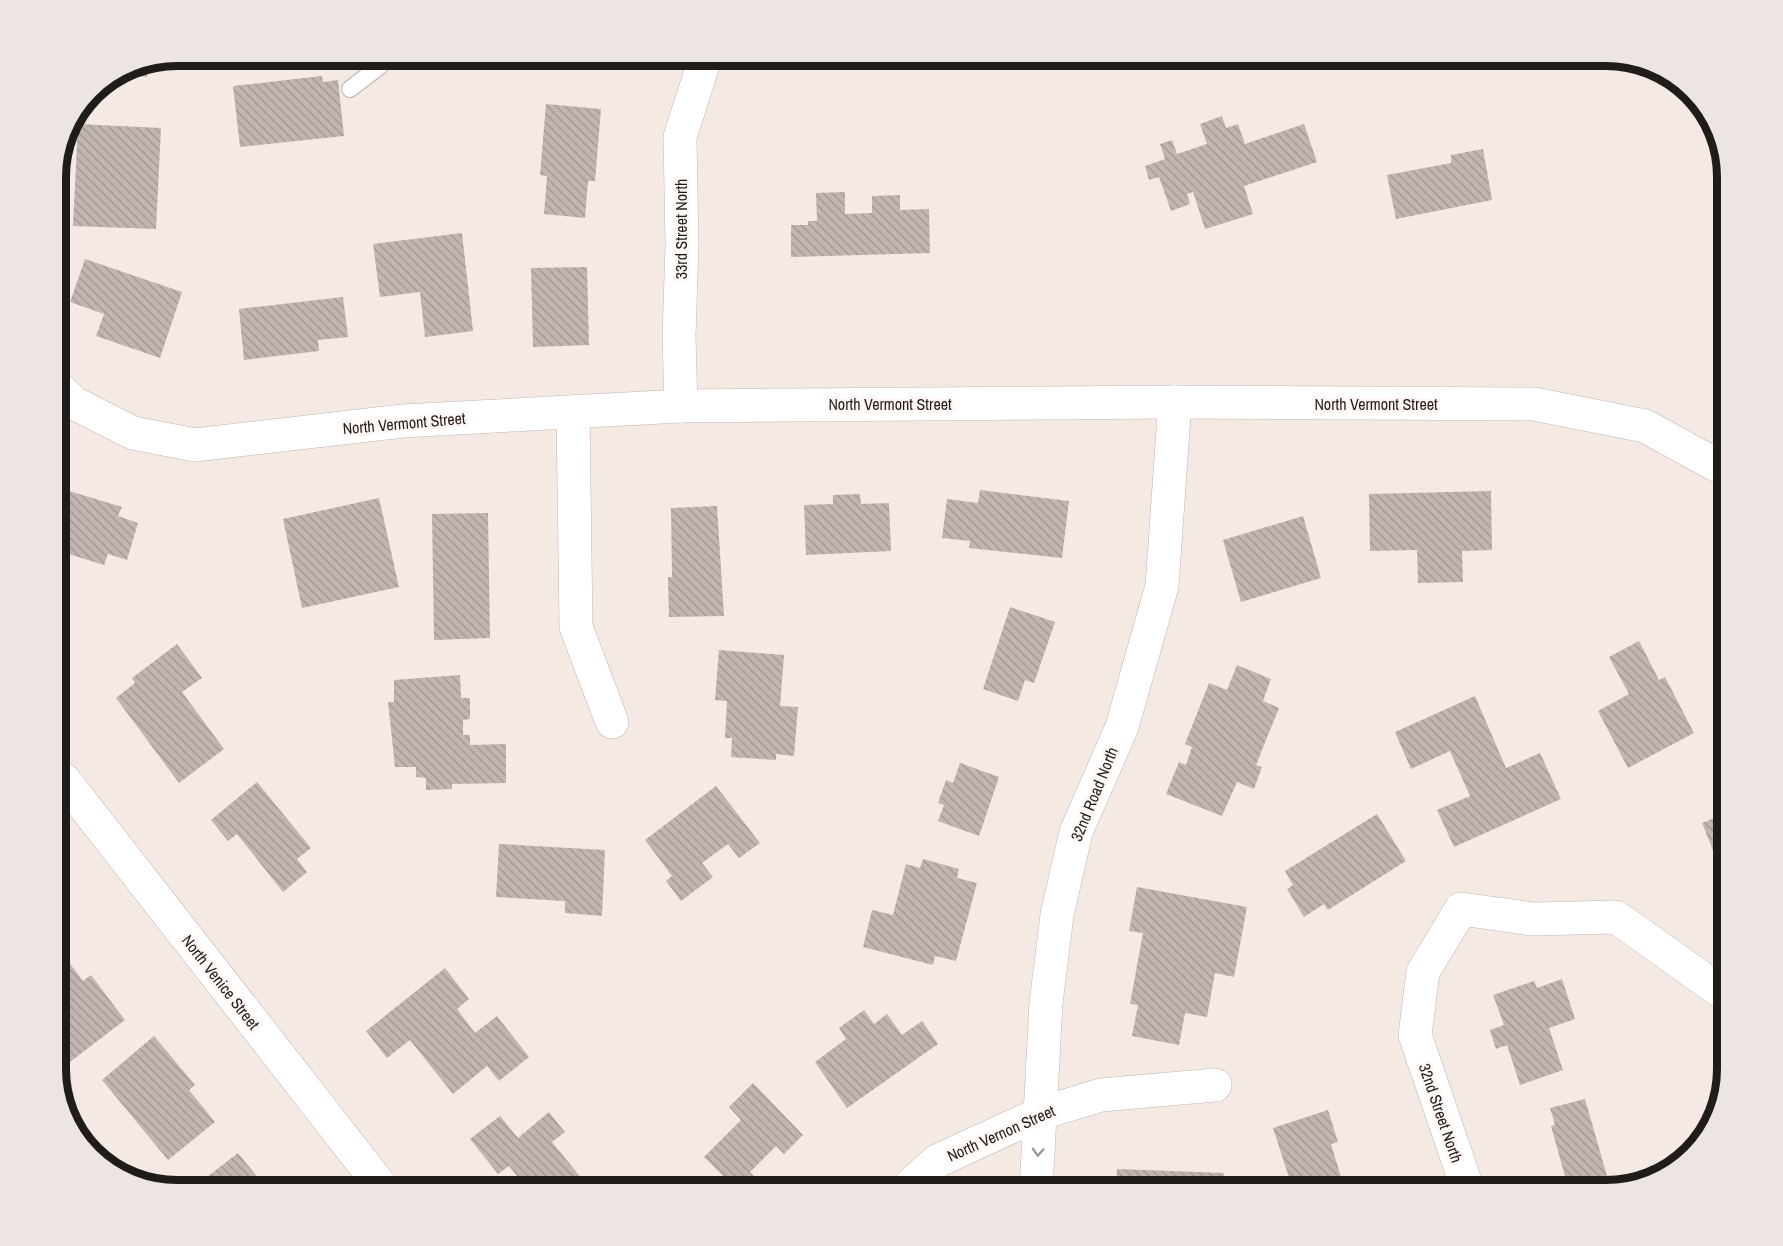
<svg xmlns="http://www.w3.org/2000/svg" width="1783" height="1246" font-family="'Archivo Narrow',sans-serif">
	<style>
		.building { fill: url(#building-back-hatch) }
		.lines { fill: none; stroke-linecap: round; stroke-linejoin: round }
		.lane-casing { stroke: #c0b5b0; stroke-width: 18 }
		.street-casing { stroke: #c0b5b0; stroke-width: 34 }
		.secondary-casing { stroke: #c0b5b0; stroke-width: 34 }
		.lane { stroke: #fff; stroke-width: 16 }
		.street { stroke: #fff; stroke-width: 33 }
		.secondary { stroke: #fff; stroke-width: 33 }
		.oneway { stroke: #9b9998 }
		.labels { text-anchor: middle; stroke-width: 6; stroke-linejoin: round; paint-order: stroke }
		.street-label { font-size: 16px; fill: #201c1a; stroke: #fef7f4 }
		.rim { fill: none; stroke: #201c1a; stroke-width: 8 }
	</style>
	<defs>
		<pattern id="building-back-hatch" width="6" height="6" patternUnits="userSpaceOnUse" patternTransform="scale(1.5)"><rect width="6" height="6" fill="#c0b5af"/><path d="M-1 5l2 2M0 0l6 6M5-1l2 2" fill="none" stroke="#a59b96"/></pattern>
	</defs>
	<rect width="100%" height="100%" fill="#f5e9e3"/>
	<path class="building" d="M149,61l-2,16 -30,-3 14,-9z
		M322,76l1,6 15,-2 6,56 -104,11 -7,-61z
		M546,104l55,5 -6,72h-7l-3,37 -41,-4 3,-38 -7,-1z
		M1222,116l4,12 12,-4 7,20 59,-20 13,38 -73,24 9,28 -48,15 -12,-37 -6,2 3,10 -19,7 -12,-34 -10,3 -4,-14 20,-7 -5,-15 12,-4 5,14 30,-10 -7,-20z
		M78,124l83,4 -5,101 -83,-3z
		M1483,149l9,51 -96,19 -9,-44 64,-12v-8z
		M1727,174v28l-12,-7z
		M845,192v22l27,-1v-17l28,-1v15l29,-1 1,44 -139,4v-32h17v-4h9l-1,-28z
		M462,233l11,98 -48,6 -5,-45 -40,5 -7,-53z
		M85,259l97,33 -22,66 -64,-22 8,-22 -34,-12z
		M587,267l2,78 -56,2 -2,-79z
		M343,297l5,40 -30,3 1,11 -75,9 -5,-51z
		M56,487l66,20 -4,9 20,7 -11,37 -19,-6 -4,11 -48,-15z
		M980,490l89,11 -7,57 -93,-10 1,-7 -28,-3 5,-39 31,4z
		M1491,491l1,59 -30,1 1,31 -45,1 -1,-33 -47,1 -1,-57z
		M860,494l1,10 28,-1 2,48 -85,4 -2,-50 29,-1v-9z
		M379,498l20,89 -97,21 -19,-89z
		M717,506l7,110 -55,1 -1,-40h4l-1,-69z
		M488,513l2,125 -56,2 -2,-126z
		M1303,516l18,62 -80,24 -18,-62z
		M1010,607l45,15 -21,61 -9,-3 -7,21 -35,-12z
		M1639,641l20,39 6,-3 29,56 -66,35 -30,-57 31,-17 -20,-37z
		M177,644l25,34 -20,14 42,57 -45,34 -63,-85 19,-15 -3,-5z
		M719,650l65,5 -4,51 18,1 -4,49 -18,-2v6l-45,-3 1,-19h-7l2,-37 -12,-1z
		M1237,665l34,14 -8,22 16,7 -23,57 6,2 -8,22 -17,-7 -15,34 -56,-22 13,-32 7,3 6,-18 -7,-3 24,-61 18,7z
		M460,675l1,23h9v21l-7,1v15h7v10l36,-1v39l-54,1v5l-26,1v-12l-10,-1v-10h-21l-7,-65h6v-22z
		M1475,696l31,72 34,-15 21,46 -107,48 -17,-37 33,-14 -20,-45 -39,18 -16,-37z
		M960,763l39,14 -20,59 -41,-15 6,-16 -6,-2 8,-23 7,3z
		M257,782l54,66 -14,11 10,13 -24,20 -46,-58 -9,7 -17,-21z
		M716,786l44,57 -21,15 -11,-14 -26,19 11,14 -32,24 -15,-20 6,-5 -27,-36z
		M1727,813v72l-25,-62z
		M1377,814l29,47 -78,49 -4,-6 -20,13 -17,-28 6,-4 -8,-14z
		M499,844l106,6 -3,66 -37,-3v-12l-69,-4z
		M923,859l36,10 -2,9 20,5 -21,78 -21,-5 -2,9 -70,-18 9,-37 21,5 13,-51 14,4z
		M1137,887l110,20 -13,70 -19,-4 -8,44 -22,-4 -6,32 -47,-9 6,-31 -8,-1 13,-71 -14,-2z
		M59,949l24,32 8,-6 34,45 -67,51 -2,-3v-117z
		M445,968l24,31 -12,10 18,24 22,-17 32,41 -30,24 -12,-15 -34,28 -43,-54 -23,18 -21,-27z
		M1562,979l13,40 -26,9 14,42 -43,15 -13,-40 -11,4 -6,-19 14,-5 -11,-30 41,-14 3,7z
		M864,1010l10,14 13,-10 15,21 20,-14 16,23 -91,64 -32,-46 31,-23 -7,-11z
		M154,1036l41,49 -6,5 26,32 -47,38 -66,-80z
		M753,1083l50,52 -19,19 -8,-8 -26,26 14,14 -5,4h-22l-33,-33 37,-37 -12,-13z
		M1585,1099l22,77 -39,11 -17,-61 4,-1 -5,-17z
		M1328,1110l10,32 -7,2 14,46h-52l-20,-62z
		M549,1112l16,20 -13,10 39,48h-63l-19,-24 -11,8 -28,-35 30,-23 18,22z
		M238,1153l30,37h-78z
		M1117,1169l107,4 -1,17h-107z"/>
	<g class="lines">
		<defs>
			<path id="lane" d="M350,89l30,-23 -8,-10"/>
			<path id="street" d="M681,406l-2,-70 3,-91 -2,-108 26,-81
				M573,412l3,215 36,95
				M56,776l8,4 320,410
				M905,1190l32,-29 102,-47 62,-19 114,-10
				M1036,1190l10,-187 11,-88 19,-83 46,-105 40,-141 13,-184
				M1468,1190l-53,-155 8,-63 38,-63 72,10 83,-2 111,79"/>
			<path id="secondary" d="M56,386l18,17 59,30 62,12 208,-24 278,-15 494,-4 359,2 111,22 82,45"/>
		</defs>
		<use href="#lane" class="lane-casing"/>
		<use href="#street" class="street-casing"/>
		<use href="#secondary" class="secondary-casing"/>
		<use href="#lane" class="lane"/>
		<use href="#street" class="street"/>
		<use href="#secondary" class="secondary"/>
	</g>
	<defs><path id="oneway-chevron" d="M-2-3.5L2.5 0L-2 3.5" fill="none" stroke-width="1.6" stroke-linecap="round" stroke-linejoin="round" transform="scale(1.5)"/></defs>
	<use class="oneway" href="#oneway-chevron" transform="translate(1038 1152) rotate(92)"/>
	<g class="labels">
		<g class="street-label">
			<text transform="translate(681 229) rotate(-90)" y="6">33rd Street North</text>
			<text x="890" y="410">North Vermont Street</text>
			<text x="1376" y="410">North Vermont Street</text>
			<text transform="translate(404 423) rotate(-5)" y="6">North Vermont Street</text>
			<text transform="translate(1094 794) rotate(-68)" y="6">32nd Road North</text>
			<text transform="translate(221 982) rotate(52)" y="6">North Venice Street</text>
			<text transform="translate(1441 1113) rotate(71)" y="6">32nd Street North</text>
			<text transform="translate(1001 1133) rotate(-24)" y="6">North Vernon Street</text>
		</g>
	</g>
	<path d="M0 0H1783V1246H0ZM177 66H1606A111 111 0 0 1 1717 177V1069A111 111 0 0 1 1606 1180H177A111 111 0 0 1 66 1069V177A111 111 0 0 1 177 66Z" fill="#ece5e3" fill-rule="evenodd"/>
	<path class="rim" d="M177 66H1606A111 111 0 0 1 1717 177V1069A111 111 0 0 1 1606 1180H177A111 111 0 0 1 66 1069V177A111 111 0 0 1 177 66Z"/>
</svg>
